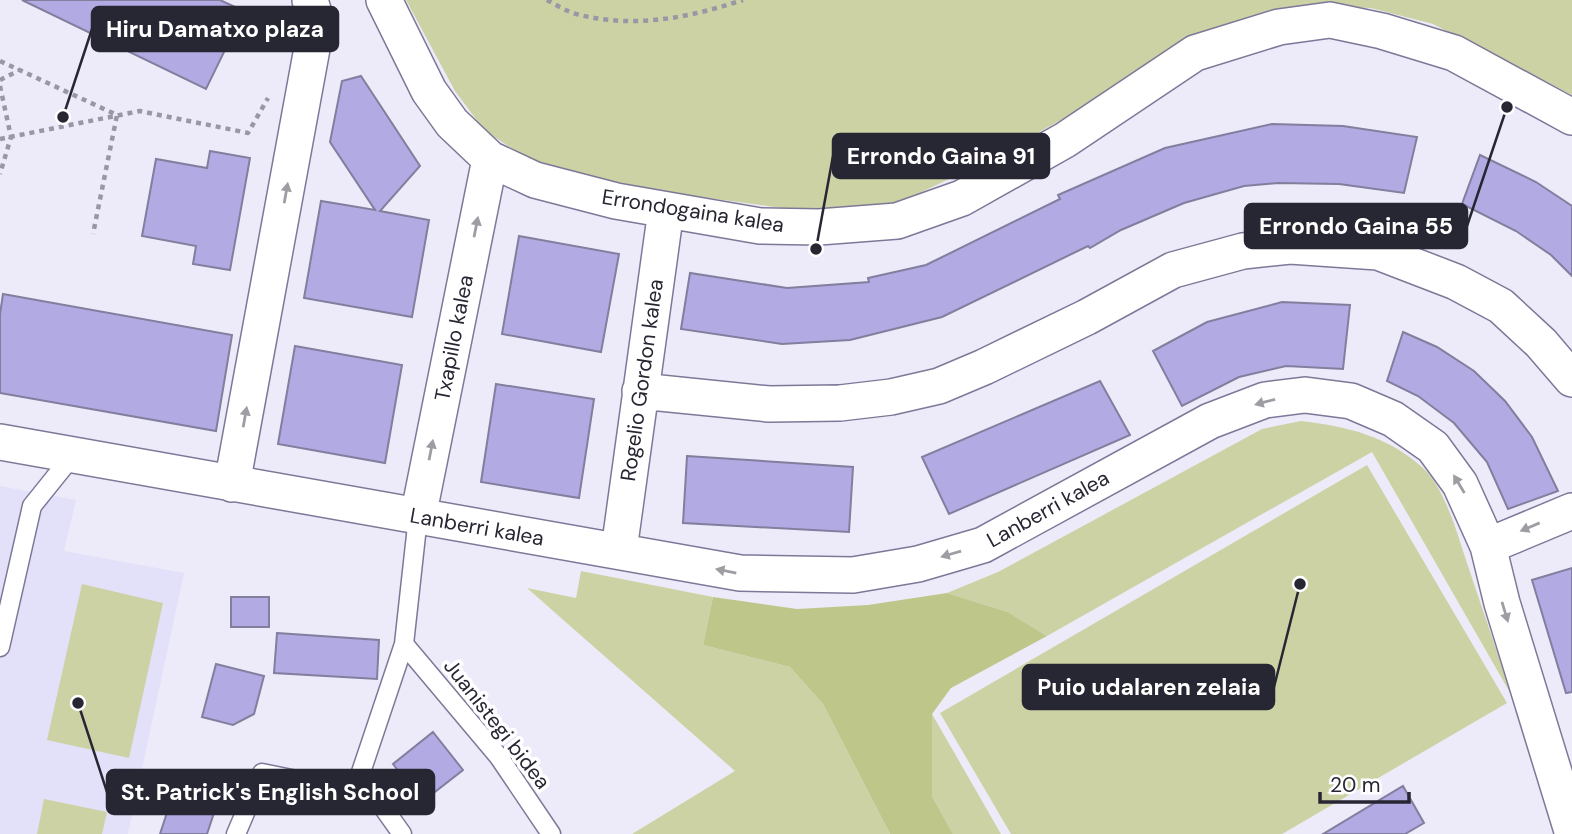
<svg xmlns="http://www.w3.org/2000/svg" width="1572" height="834" font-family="'DM Sans',sans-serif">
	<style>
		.built { fill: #e3e0f9 }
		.green { fill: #cdd2a5 }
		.forest { fill: #bfc68a }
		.building { fill: #b2aae2; stroke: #827e9e; stroke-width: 2 }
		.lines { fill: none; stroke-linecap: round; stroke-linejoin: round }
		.service-casing { stroke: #7d7898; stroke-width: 21 }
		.minor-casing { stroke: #7d7898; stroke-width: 38 }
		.path { stroke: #9897a4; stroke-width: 4.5; stroke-dasharray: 5 5; stroke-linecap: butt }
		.service { stroke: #fff; stroke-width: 18 }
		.minor { stroke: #fff; stroke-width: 35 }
		.oneway { fill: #9e9da3 }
		.labels { text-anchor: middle; stroke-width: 7; stroke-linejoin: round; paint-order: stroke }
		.street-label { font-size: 21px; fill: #272633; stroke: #fff }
		.leader { fill: none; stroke: #272633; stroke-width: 2.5 }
		.callout-dot { fill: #272633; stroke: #fff; stroke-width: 2.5 }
		.callout { fill: #272633; stroke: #272633; stroke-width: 2.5 }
		.callout-label { font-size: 23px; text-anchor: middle; font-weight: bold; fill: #fff }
	</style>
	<rect width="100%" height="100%" fill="#edebf9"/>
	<path class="built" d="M0,486l76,14 -12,51 120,22 -56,261h-128z"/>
	<path class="green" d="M406,0h1166v95l-139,-71 -62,-16 -62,-2 -222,99 -90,51 -96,46 -81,11 -170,-23 -112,-24 -54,-36 -29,-39z
		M1301,421c45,5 87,15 122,47 23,21 36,72 46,101 14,42 29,85 43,127l-140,-244 -325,184 -39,-24 -61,-19 51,-21 264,-143z
		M1367,465l140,238 -225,131h-271l-71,-121z
		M581,571l132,26 -10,48 87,22 33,37 67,130h-258l103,-63 -208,-183 49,10z
		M82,584l81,19 -34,155 -82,-18z
		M932,714l69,120h-48l-21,-38z
		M44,799l63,13 -5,22h-65z"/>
	<path class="forest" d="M947,593l61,19 39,24 -96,52 -19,26v82l21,38h-63l-67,-130 -33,-37 -87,-22 10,-48 84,12 71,-4z"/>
	<path class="building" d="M22,0h198l24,11 -38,78z
		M361,76l59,90 -40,45 49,9 -17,97 -108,-19 17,-97 54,9 -45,-68 12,-61z
		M1272,124l71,2 74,11 -13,56 -65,-9 -61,-1 -34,3 -60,17 -63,27 -31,18 -2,-2 -146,71 -92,23 -68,4 -101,-15 9,-56 97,15 82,-6 -1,-4 58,-13 134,-66 -2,-4 107,-47z
		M210,151l40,7 -20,112 -37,-6 3,-18 -54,-10 14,-77 51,9z
		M1480,155l56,27 36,24v70l-21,-21 -35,-24 -54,-27z
		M519,236l100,18 -18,98 -99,-18z
		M3,294l229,41 -16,96 -216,-38v-79z
		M1282,302l68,3 -7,64 -57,-3 -47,11 -57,29 -29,-55 54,-29z
		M1403,332l34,15 37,24 31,30 27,36 26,54 -50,18 -21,-47 -33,-39 -36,-27 -31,-15z
		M295,346l107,19 -17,98 -107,-19z
		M1100,381l30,54 -181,79 -27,-57z
		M496,384l98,15 -15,99 -98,-16z
		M687,456l166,11 -4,65 -166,-9z
		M1572,568v124l-6,1 -34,-113z
		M231,597h38v30h-38z
		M277,633l102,7 -2,39 -103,-6z
		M216,664l48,12 -10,38 -21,11 -31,-8z
		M433,732l30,38 -41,32 -29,-38z
		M1403,786l21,37 -19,11h-82z
		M175,788l43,13 -11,33h-47z"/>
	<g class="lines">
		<defs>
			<path id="service" d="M404,644l95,113 52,77
				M0,647l32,-141 41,-51
				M355,790l49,-146 14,-127
				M236,834l26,-61 113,23 27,38"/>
			<path id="minor" d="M384,0l45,91 23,32 38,36 45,21 81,21 144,25 59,1 78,-6 65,-23 103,-58 130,-87 84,-26 51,-7 52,11 72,22 118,64
				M640,391l129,13 71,-1 51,-6 48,-11 45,-19 103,-50 86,-47 70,-19 47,-5 88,6 78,30 45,24 40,37 31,36
				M0,442l740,131 113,2 65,-11 65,-19 227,-124 55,-21 40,-5 46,6 42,18 40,28 27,37 28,62 14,57 70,228
				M232,484l81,-441 3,-23 -6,-20
				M418,517l72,-358
				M1488,546l84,-35
				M619,550l47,-340"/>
		</defs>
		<use href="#service" class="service-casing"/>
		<use href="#minor" class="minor-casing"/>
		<path class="path" d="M547,0c9,5 19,11 29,14 57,15 112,4 167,-14
			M0,61l117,54 -24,119
			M0,80l20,-10
			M0,86l11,51 -11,37
			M0,139l140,-28 108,22 20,-35"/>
		<use href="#service" class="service"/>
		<use href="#minor" class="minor"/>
	</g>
	<defs><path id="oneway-solid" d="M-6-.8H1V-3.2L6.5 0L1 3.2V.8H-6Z" transform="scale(1.75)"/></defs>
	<g class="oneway">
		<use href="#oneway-solid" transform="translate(286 193) rotate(-80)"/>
		<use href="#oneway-solid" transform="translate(476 227) rotate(-79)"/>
		<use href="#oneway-solid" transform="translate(1265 402) rotate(165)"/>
		<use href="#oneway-solid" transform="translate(245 417) rotate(-80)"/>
		<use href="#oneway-solid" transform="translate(431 450) rotate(-79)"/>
		<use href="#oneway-solid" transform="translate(1459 484) rotate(-121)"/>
		<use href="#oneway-solid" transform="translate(1530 527) rotate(157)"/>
		<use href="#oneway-solid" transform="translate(951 554) rotate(164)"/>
		<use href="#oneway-solid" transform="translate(726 571) rotate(-169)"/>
		<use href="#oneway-solid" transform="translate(1505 612) rotate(73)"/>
	</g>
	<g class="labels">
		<g class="street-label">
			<text transform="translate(693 211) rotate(9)" y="7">Errondogaina kalea</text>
			<text transform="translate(454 338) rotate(-79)" y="7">Txapillo kalea</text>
			<text transform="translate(642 380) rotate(-82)" y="7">Rogelio Gordon kalea</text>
			<text transform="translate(1048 509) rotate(-29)" y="7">Lanberri kalea</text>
			<text transform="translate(477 527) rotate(10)" y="7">Lanberri kalea</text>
			<text transform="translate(497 724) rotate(52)" y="7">Juanistegi bidea</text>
		</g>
	</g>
	<path class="leader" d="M63 117L92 29M816 249L833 156M1507 107L1467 226M1300 584L1274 687M78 703L107 792"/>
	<g class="callout-dot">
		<circle cx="63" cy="117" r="7"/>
		<circle cx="816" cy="249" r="7"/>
		<circle cx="1507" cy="107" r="7"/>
		<circle cx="1300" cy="584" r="7"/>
		<circle cx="78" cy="703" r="7"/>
	</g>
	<g class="callout">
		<rect x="92" y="7" width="246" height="44" rx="7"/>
		<rect x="833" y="134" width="216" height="44" rx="7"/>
		<rect x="1245" y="204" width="222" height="44" rx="7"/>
		<rect x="1023" y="665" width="251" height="44" rx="7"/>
		<rect x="107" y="770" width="327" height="44" rx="7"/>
	</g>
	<g class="callout-label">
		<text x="215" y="37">Hiru Damatxo plaza</text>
		<text x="941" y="164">Errondo Gaina 91</text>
		<text x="1356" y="234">Errondo Gaina 55</text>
		<text x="1149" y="695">Puio udalaren zelaia</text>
		<text x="270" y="800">St. Patrick's English School</text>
	</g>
	<path d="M1320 792v10h89v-10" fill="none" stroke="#272633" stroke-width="3.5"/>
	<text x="1330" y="792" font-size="21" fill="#272633" stroke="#ffffff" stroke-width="5" paint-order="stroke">20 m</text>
</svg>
